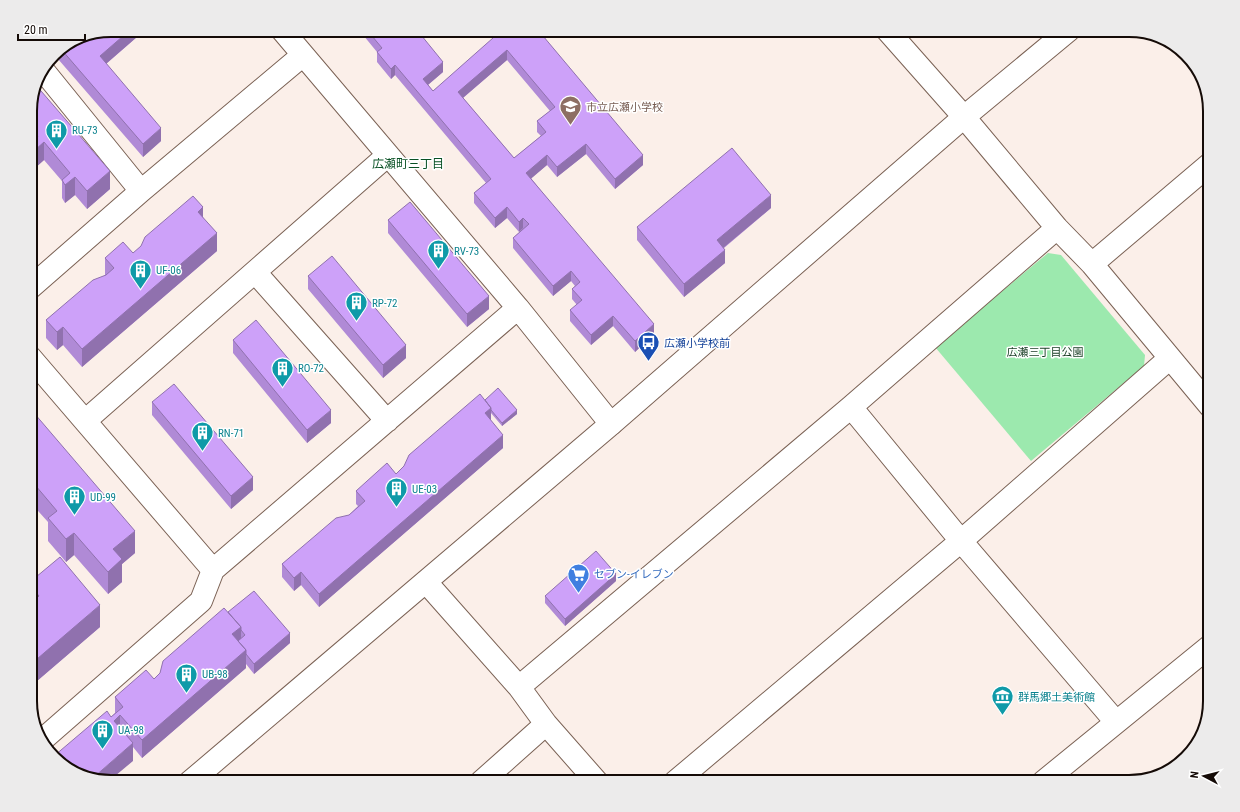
<svg xmlns="http://www.w3.org/2000/svg" width="1240" height="812" font-family="'Roboto Condensed','Noto Sans JP',sans-serif">
	<style>
		.green { fill: #9ce9ae }
		.lines { fill: none; stroke-linecap: round; stroke-linejoin: round }
		.minor-casing { stroke: #7a6154; stroke-width: 24 }
		.tertiary-casing { stroke: #7a6154; stroke-width: 24 }
		.minor { stroke: #fff; stroke-width: 22 }
		.tertiary { stroke: #fff; stroke-width: 22 }
		.wall { fill: #b08ad6; fill-rule: evenodd }
		.shaded-wall { fill: #9071ae }
		.building { fill: #cda1f9; stroke: #9071ae; fill-rule: evenodd }
		.labels { text-anchor: middle; stroke-width: 3; stroke-linejoin: round; paint-order: stroke }
		.education-label { font-size: 11px; fill: #785e54; stroke: #fff; text-anchor: start }
		.culture-label { font-size: 11px; fill: #0d838f; stroke: #fff; text-anchor: start }
		.transit-label { font-size: 11px; fill: #164399; stroke: #fff; text-anchor: start }
		.park-label { font-size: 11px; fill: #143a20; stroke: #fff }
		.shop-label { font-size: 11px; fill: #366cbe; stroke: #fff; text-anchor: start }
		.neighbourhood-label { font-size: 12px; fill: #095125; stroke: #fff }
		.rim { fill: none; stroke: #150b07; stroke-width: 2 }
	</style>
	<rect width="100%" height="100%" fill="#fbefe9"/>
	<path class="green" d="M1048,253l13,2 84,100 -1,11 -113,95 -96,-114z"/>
	<g class="lines">
		<defs>
			<path id="minor" d="M282,30l236,278 93,116
				M43,70l98,121
				M964,117l93,111 35,36 118,142
				M1092,264l118,-100
				M255,272l132,149
				M30,288l111,-97 162,-136
				M30,357l183,213
				M851,407l110,134 155,181
				M85,421l303,-266
				M426,582l93,105 27,37 51,58
				M519,687l332,-280 206,-179
				M41,741l160,-140 12,-31 305,-262
				M481,782l65,-58
				M675,782l286,-241 209,-183
				M1043,782l167,-136"/>
			<path id="tertiary" d="M887,30l77,87
				M190,782l421,-358 353,-307 105,-87"/>
		</defs>
		<use href="#minor" class="minor-casing"/>
		<use href="#tertiary" class="tertiary-casing"/>
		<use href="#minor" class="minor"/>
		<use href="#tertiary" class="tertiary"/>
	</g>
	<path class="wall" d="M111,30h34l-39,34 55,77 -18,16 -85,-98v-8l22,-15z
		M359,30h58l26,42 -15,13 5,6 77,-57 133,131 -28,24 -29,-35 -29,23 -10,-12 -16,13 123,156 -19,18 -22,-26 -22,19 -21,-24v-11l7,-5 -5,-6v-10l3,-3 -4,-5 -18,15 -40,-48v-10l11,-10 -5,4 -12,-14 -12,10 -21,-25v-10l12,-10 -91,-108 -4,4 -14,-17v-10zM507,60l43,51 -13,10v11l4,4 -27,22 -51,-60z
		M30,106l80,83 -23,20 -12,-14 -10,8 -3,-5v-17l-18,-21 -9,8 -5,-6z
		M771,208l-47,40 1,15 -41,34 -47,-57v-13z
		M203,217l14,34 -135,116 -19,-22 -6,5 -11,-12v-18l59,-45v-17l28,-5z
		M388,220l101,89 -22,18 -79,-94z
		M308,276l98,82 -23,20 -75,-89z
		M233,340l98,83 -24,20 -74,-90z
		M485,400l32,14 -15,12 -11,-13v8l12,27 -184,159 -18,-22 -7,6 -12,-14v-13l67,-49 9,-9 -2,-2v-13l40,-17z
		M152,402l101,88 -22,19 -79,-94z
		M30,417l105,136 -13,11v18l-14,12 -34,-39 -8,7 -18,-21v-19l-18,-20z
		M616,581l-51,45 -20,-23v-7z
		M30,582l70,45 -70,60z
		M228,612l62,31 -36,31 -8,-10v4l-104,90 -9,-11v14l-22,-44 4,-4v-16l39,-18z"/>
	<path class="shaded-wall" d="M130,30h15l-45,39v-13z
		M507,50v10l-49,42v-10z
		M443,62v10l-20,17v-10z
		M395,65v10l-4,4v-10z
		M161,128v13l-18,16v-13z
		M44,142v18l-9,8v-18z
		M586,144v10l-29,23v-10z
		M547,155v10l-21,18v-10z
		M643,155v10l-28,24v-10z
		M110,171v18l-23,20v-18z
		M75,177v18l-10,8v-18z
		M771,195v13l-54,45v-13z
		M203,207v18l-5,-13z
		M507,207v11l-12,10v-10z
		M523,218v10l-4,4v-10z
		M217,233v18l-135,116v-18z
		M725,250v13l-41,34v-13z
		M571,271v10l-18,15v-10z
		M489,296v13l-22,18v-13z
		M613,316v10l-22,19v-10z
		M654,324v10l-19,18v-11z
		M63,327v18l-6,5v-18z
		M406,345v13l-23,20v-13z
		M491,408v13l-6,-8z
		M331,410v13l-24,20v-13z
		M517,410v4l-15,12v-3z
		M503,435v13l-184,159v-13z
		M253,477v13l-22,19v-13z
		M135,531v22l-13,11v18l-14,12v-22l5,-23z
		M74,533v22l-8,7v-23z
		M301,572v13l-7,6v-13z
		M616,574v7l-51,45v-7z
		M100,605v22l-70,60v-22z
		M241,627v18l-9,-11z
		M290,633v10l-36,31v-10z
		M246,650v18l-104,90v-18z
		M120,715v18l-6,-12z
		M133,743v18l-24,20 -15,-4z"/>
	<path class="building" d="M111,30h19l-30,26 61,72 -18,16 -82,-95 19,-13z
		M367,30h50l26,32 -20,17 10,12 69,-61h4l4,4 4,-4h11l2,3 4,-3h7l105,125 -28,24 -29,-35 -29,23 -10,-12 -21,18 128,151 -19,17 -22,-25 -22,19 -21,-25 12,-10 -10,-11 8,-7 -9,-11 -18,15 -40,-48 16,-14 -6,-6 -4,4 -12,-15 -12,11 -21,-25 17,-14 -96,-114 -4,4 -14,-17 5,-4zM507,50l48,57 -18,14 9,11 -32,26 -56,-66z
		M35,84l75,87 -23,20 -12,-14 -10,8 -3,-5 8,-7 -26,-31 -9,8 -5,-6 8,-7 -8,-10v-21z
		M732,148l39,47 -54,45 8,10 -41,34 -47,-57z
		M193,196l10,11 -5,5 19,21 -135,116 -19,-22 -6,5 -11,-12 47,-40 13,-5 8,-7 -9,-10 18,-16 10,11 8,-7 4,-9z
		M410,202l79,94 -22,18 -79,-94z
		M332,256l74,89 -23,20 -75,-89z
		M256,320l75,90 -24,20 -74,-90z
		M174,384l79,93 -22,19 -79,-94z
		M498,388l19,22 -15,13 -11,-13v-2l-6,-8z
		M480,394l11,14 -6,5 18,22 -184,159 -18,-22 -7,6 -12,-14 54,-46 13,-3 16,-14 -9,-10 31,-28 9,11 8,-8 5,-11z
		M34,413l101,118 -22,18 9,10 -14,13 -34,-39 -8,6 -18,-21 9,-7 -27,-32v-62z
		M596,551l20,23 -51,45 -20,-23z
		M60,557l40,48 -70,60v-61l9,-8 -9,-11v-3z
		M254,591l36,42 -36,31 -8,-10v-4l-8,-9 7,-6 -4,-5v-3l-13,-15z
		M224,608l17,19 -9,7 14,16 -104,90 -22,-25 -6,6 19,22 -39,34 -28,-8 -12,-13 53,-45 4,6 12,-10 -8,-10 31,-27 8,9 6,-6 3,-12z"/>
	<defs>
		<symbol id="school-pin" viewBox="-11 -11 22 30"><path d="M0 17L-7.5 6A9.5 9.5 0 1 1 7.5 6Z" fill="#8d6e63" stroke="#fff"/><path d="M0-5L7-2L0 1L-7-2ZM-4 1L0 2.5L4 1V4Q0 6-4 4Z" fill="#fff"/></symbol>
		<symbol id="building-pin" viewBox="-11 -11 22 30"><path d="M0 17L-7.5 6A9.5 9.5 0 1 1 7.5 6Z" fill="#0f9aa8" stroke="#fff"/><path d="M-4-6H4V6H1V3H-1V6H-4ZM-2.5-4.3h1.7v1.8h-1.7ZM.8-4.3h1.7v1.8H.8ZM-2.5-1h1.7V.8h-1.7ZM.8-1h1.7V.8H.8Z" fill="#fff"/></symbol>
		<symbol id="bus-pin" viewBox="-11 -11 22 30"><path d="M0 17L-7.5 6A9.5 9.5 0 1 1 7.5 6Z" fill="#1a4fb4" stroke="#fff"/><path d="M-5-6H5V4H4V6H2V4H-2V6H-4V4H-5ZM-3.5-4V0h7V-4ZM-3.5 1.2v1.5H-2V1.2ZM2 1.2v1.5H3.5V1.2Z" fill="#fff"/></symbol>
		<symbol id="supermarket-pin" viewBox="-11 -11 22 30"><path d="M0 17L-7.5 6A9.5 9.5 0 1 1 7.5 6Z" fill="#3f7fe0" stroke="#fff"/><path d="M-6-5.5h2.5l.6 2H6L4.5 2H-2.5L-4.4-4H-6ZM-1.5 3.2a1.3 1.3 0 1 0 .1 0ZM3 3.2a1.3 1.3 0 1 0 .1 0Z" fill="#fff"/></symbol>
		<symbol id="museum-pin" viewBox="-11 -11 22 30"><path d="M0 17L-7.5 6A9.5 9.5 0 1 1 7.5 6Z" fill="#0f9aa8" stroke="#fff"/><path d="M0-6L6-3V-2H-6V-3ZM-5-1h2V3h-2ZM-1-1h2V3h-2ZM3-1h2V3H3ZM-6 4H6V6H-6Z" fill="#fff"/></symbol>
	</defs>
	<g fill-rule="evenodd">
		<use href="#school-pin" x="558" y="94" width="25" height="34"/>
		<use href="#building-pin" x="44" y="118" width="25" height="34"/>
		<use href="#building-pin" x="426" y="238" width="25" height="34"/>
		<use href="#building-pin" x="128" y="258" width="25" height="34"/>
		<use href="#building-pin" x="344" y="290" width="25" height="34"/>
		<use href="#bus-pin" x="636" y="330" width="25" height="34"/>
		<use href="#building-pin" x="270" y="356" width="25" height="34"/>
		<use href="#building-pin" x="190" y="420" width="25" height="34"/>
		<use href="#building-pin" x="384" y="476" width="25" height="34"/>
		<use href="#building-pin" x="62" y="484" width="25" height="34"/>
		<use href="#supermarket-pin" x="566" y="562" width="25" height="34"/>
		<use href="#building-pin" x="174" y="662" width="25" height="34"/>
		<use href="#museum-pin" x="990" y="684" width="25" height="34"/>
		<use href="#building-pin" x="90" y="718" width="25" height="34"/>
	</g>
	<g class="labels">
		<g class="education-label">
			<text x="586" y="111">市立広瀬小学校</text>
		</g>
		<g class="culture-label">
			<text x="72" y="134">RU-73</text>
			<text x="454" y="255">RV-73</text>
			<text x="156" y="274">UF-06</text>
			<text x="372" y="307">RP-72</text>
			<text x="298" y="372">RO-72</text>
			<text x="218" y="437">RN-71</text>
			<text x="412" y="493">UE-03</text>
			<text x="90" y="501">UD-99</text>
			<text x="202" y="678">UB-98</text>
			<text x="1018" y="701">群馬郷土美術館</text>
			<text x="118" y="734">UA-98</text>
		</g>
		<g class="transit-label">
			<text x="664" y="347">広瀬小学校前</text>
		</g>
		<g class="park-label">
			<text x="1045" y="356">広瀬三丁目公園</text>
		</g>
		<g class="shop-label">
			<text x="594" y="578">セブン-イレブン</text>
		</g>
		<g class="neighbourhood-label">
			<text x="408" y="168">広瀬町三丁目</text>
		</g>
	</g>
	<path d="M0 0H1240V812H0ZM111 37H1129A74 74 0 0 1 1203 111V701A74 74 0 0 1 1129 775H111A74 74 0 0 1 37 701V111A74 74 0 0 1 111 37Z" fill="#ecebeb" fill-rule="evenodd"/>
	<path class="rim" d="M111 37H1129A74 74 0 0 1 1203 111V701A74 74 0 0 1 1129 775H111A74 74 0 0 1 37 701V111A74 74 0 0 1 111 37Z"/>
	<g transform="translate(1204 776) rotate(277)" stroke="#ffffff" stroke-width="3" paint-order="stroke">
	<path d="M0-3L7 15L0 10L-7 15Z" fill="#150b07"/>
	<text y="-6" font-size="11" font-weight="bold" text-anchor="middle" fill="#150b07">N</text>
	</g>
	<path d="M18 34v6h67v-6" fill="none" stroke="#150b07" stroke-width="2"/>
	<text x="24" y="34" font-size="12" fill="#150b07" stroke="#ffffff" stroke-width="3" paint-order="stroke">20 m</text>
</svg>
